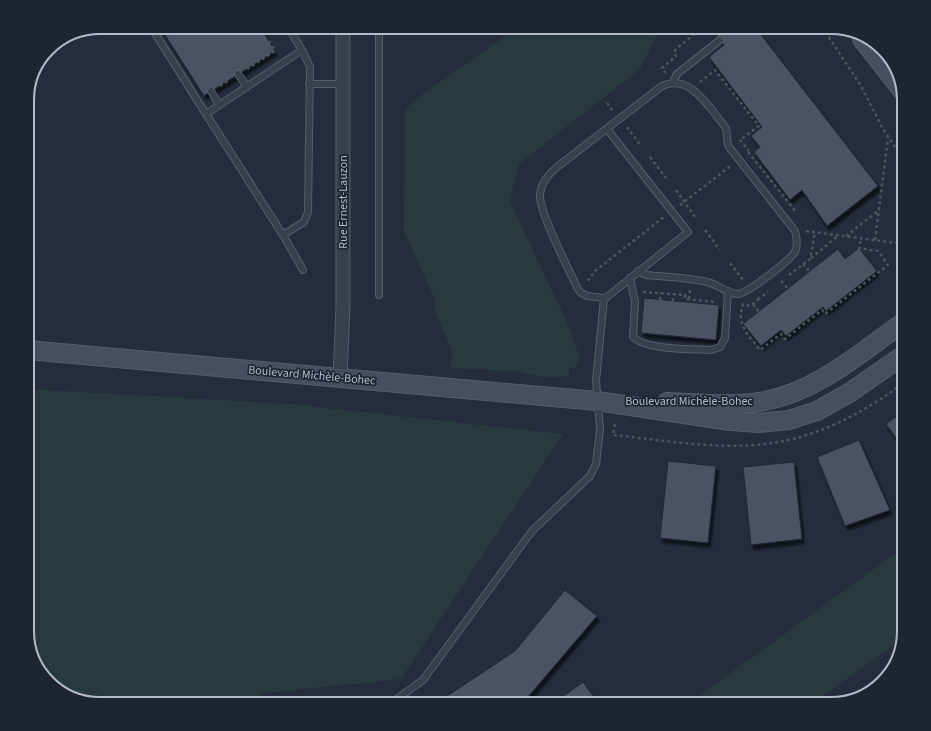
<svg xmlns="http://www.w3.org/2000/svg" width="931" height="731" font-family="'Source Sans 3',sans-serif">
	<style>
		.green { fill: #283a3e }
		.building { fill: #4c5364; stroke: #202633; filter: url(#shadow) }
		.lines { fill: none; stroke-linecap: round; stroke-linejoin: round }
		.lane-casing { stroke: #575d6a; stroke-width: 8 }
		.street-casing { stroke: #575d6a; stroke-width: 15 }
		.secondary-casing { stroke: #575d6a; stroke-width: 20 }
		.path { stroke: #47575c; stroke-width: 2.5; stroke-dasharray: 3 3; stroke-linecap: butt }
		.lane { stroke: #393f4c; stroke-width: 6 }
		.street { stroke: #393f4c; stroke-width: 13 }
		.secondary { stroke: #474e5f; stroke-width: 18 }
		.labels { text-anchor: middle; stroke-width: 3.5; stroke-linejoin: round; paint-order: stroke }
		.street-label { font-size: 12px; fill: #b5bac7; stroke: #1e2431 }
		.rim { fill: none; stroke: #b5bac7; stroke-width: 2 }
	</style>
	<defs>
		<filter id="shadow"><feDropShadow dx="2.5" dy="4.5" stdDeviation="1" flood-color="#0009"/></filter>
	</defs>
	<rect width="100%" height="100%" fill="#252d3c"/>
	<path class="green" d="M518,27h143l-21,42 -121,95 -9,38 56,118 14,38 -4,10 -6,-1 -1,9h-10v2l-30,-3 -12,-4 -68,-3 4,-14 -20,-48 3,-4 -32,-71 1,-121 11,-11z
		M27,389l263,15 273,30 -162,245 -136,14 -17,11h-148l-48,-18 -17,-23 -8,-28z
		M904,547v84l-4,10 -89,63h-123z"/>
	<path class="building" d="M160,27h100l15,24 -71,45z
		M726,27h29l123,159 -51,40 -25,-36 -12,10 -36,-48 6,-5 -9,-11 11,-9 -53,-70 15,-12 -8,-10z
		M859,248l18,23 -51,40 -3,-4 -37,29 -5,-6 -20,16 -18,-22 95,-75 7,10z
		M644,298l75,7 -3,35 -75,-7z
		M904,411v38l-18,-25z
		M859,440l31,70 -45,16 -28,-69z
		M668,461l48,5 -8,77 -48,-5z
		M794,462l8,77 -51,6 -8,-78z
		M565,590l32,26 -75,88h-87l80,-53z
		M583,682l16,22h-46z"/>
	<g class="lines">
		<defs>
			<path id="lane" d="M151,27l55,87
				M288,27l14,23 -96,64 77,121 21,-13 4,-10 2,-145 -8,-17
				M262,30l4,-3
				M238,74l9,13
				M673,82l4,-8 43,-34
				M309,84h34
				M211,91l8,14
				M607,129l81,103 -81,65 -3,1 -17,-2 -7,-4 -3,-5c-9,-19 -38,-75 -37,-92 1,-12 8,-20 17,-28l105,-81c23,-10 38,9 51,25 4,6 10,12 13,18 2,6 0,12 3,18l66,84c2,7 3,14 0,21 -6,9 -47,41 -57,42 -11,0 -20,-10 -31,-12 -20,-5 -41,-5 -61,-7l-8,-4
				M283,235l20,35
				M630,278l5,24 -2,35c13,13 59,12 78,13l9,-3 5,-9 3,-47
				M379,295v-268
				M390,704l33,-24 109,-149 58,-55 6,-12 4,-35 -4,-48 8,-83"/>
			<path id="street" d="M340,377l3,-70v-280"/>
			<path id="secondary" d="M862,39l40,51
				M27,350l570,51 133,20 28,2 31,-3 28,-9 32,-18 55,-38
				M667,402c32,1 66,5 98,-1 53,-10 96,-49 139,-79"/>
		</defs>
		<use href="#lane" class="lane-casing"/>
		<use href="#street" class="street-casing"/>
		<use href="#secondary" class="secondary-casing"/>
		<path class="path" d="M822,27l39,59 22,43 21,31
			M247,69l28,-18 -7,-12
			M666,73l-4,-5 14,-12 -2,-4 2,-3 27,-22
			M700,82l15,-12 44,56 -19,14 9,11
			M220,86l9,-6
			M607,103l6,8
			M627,127l14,19
			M748,152l49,61
			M650,157l16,21
			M676,190l19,27
			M680,205l52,-40
			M705,230l15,20
			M806,231l98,13
			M846,236l32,-25
			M875,240l13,-102
			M811,258l28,-23
			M730,263l13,17
			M803,264l7,8
			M789,275l21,-16 5,-27
			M588,281l7,-10 69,-54
			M781,281l7,8
			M643,292l42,3v4l32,3
			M758,298l1,1 9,-7
			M689,299l1,-9
			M759,299l-9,7 -7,-2c-7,22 5,30 17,46l21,-16 4,5 37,-29 3,4 63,-49 -10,-14 -19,-3 2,-10
			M660,300l1,-7
			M673,301v-7
			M753,304l6,8
			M896,389l8,9
			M615,424l-2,11c49,5 110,16 159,8 49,-7 92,-31 132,-60"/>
		<use href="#lane" class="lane"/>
		<use href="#street" class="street"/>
		<use href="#secondary" class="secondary"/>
	</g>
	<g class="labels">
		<g class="street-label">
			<text transform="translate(343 202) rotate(-90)" y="4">Rue Ernest-Lauzon</text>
			<text transform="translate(312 375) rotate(5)" y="4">Boulevard Michèle-Bohec</text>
			<text x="689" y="405">Boulevard Michèle-Bohec</text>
		</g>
	</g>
	<path d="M0 0H931V731H0ZM100 34H831A66 66 0 0 1 897 100V631A66 66 0 0 1 831 697H100A66 66 0 0 1 34 631V100A66 66 0 0 1 100 34Z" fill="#1e2431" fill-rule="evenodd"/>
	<path class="rim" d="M100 34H831A66 66 0 0 1 897 100V631A66 66 0 0 1 831 697H100A66 66 0 0 1 34 631V100A66 66 0 0 1 100 34Z"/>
</svg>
